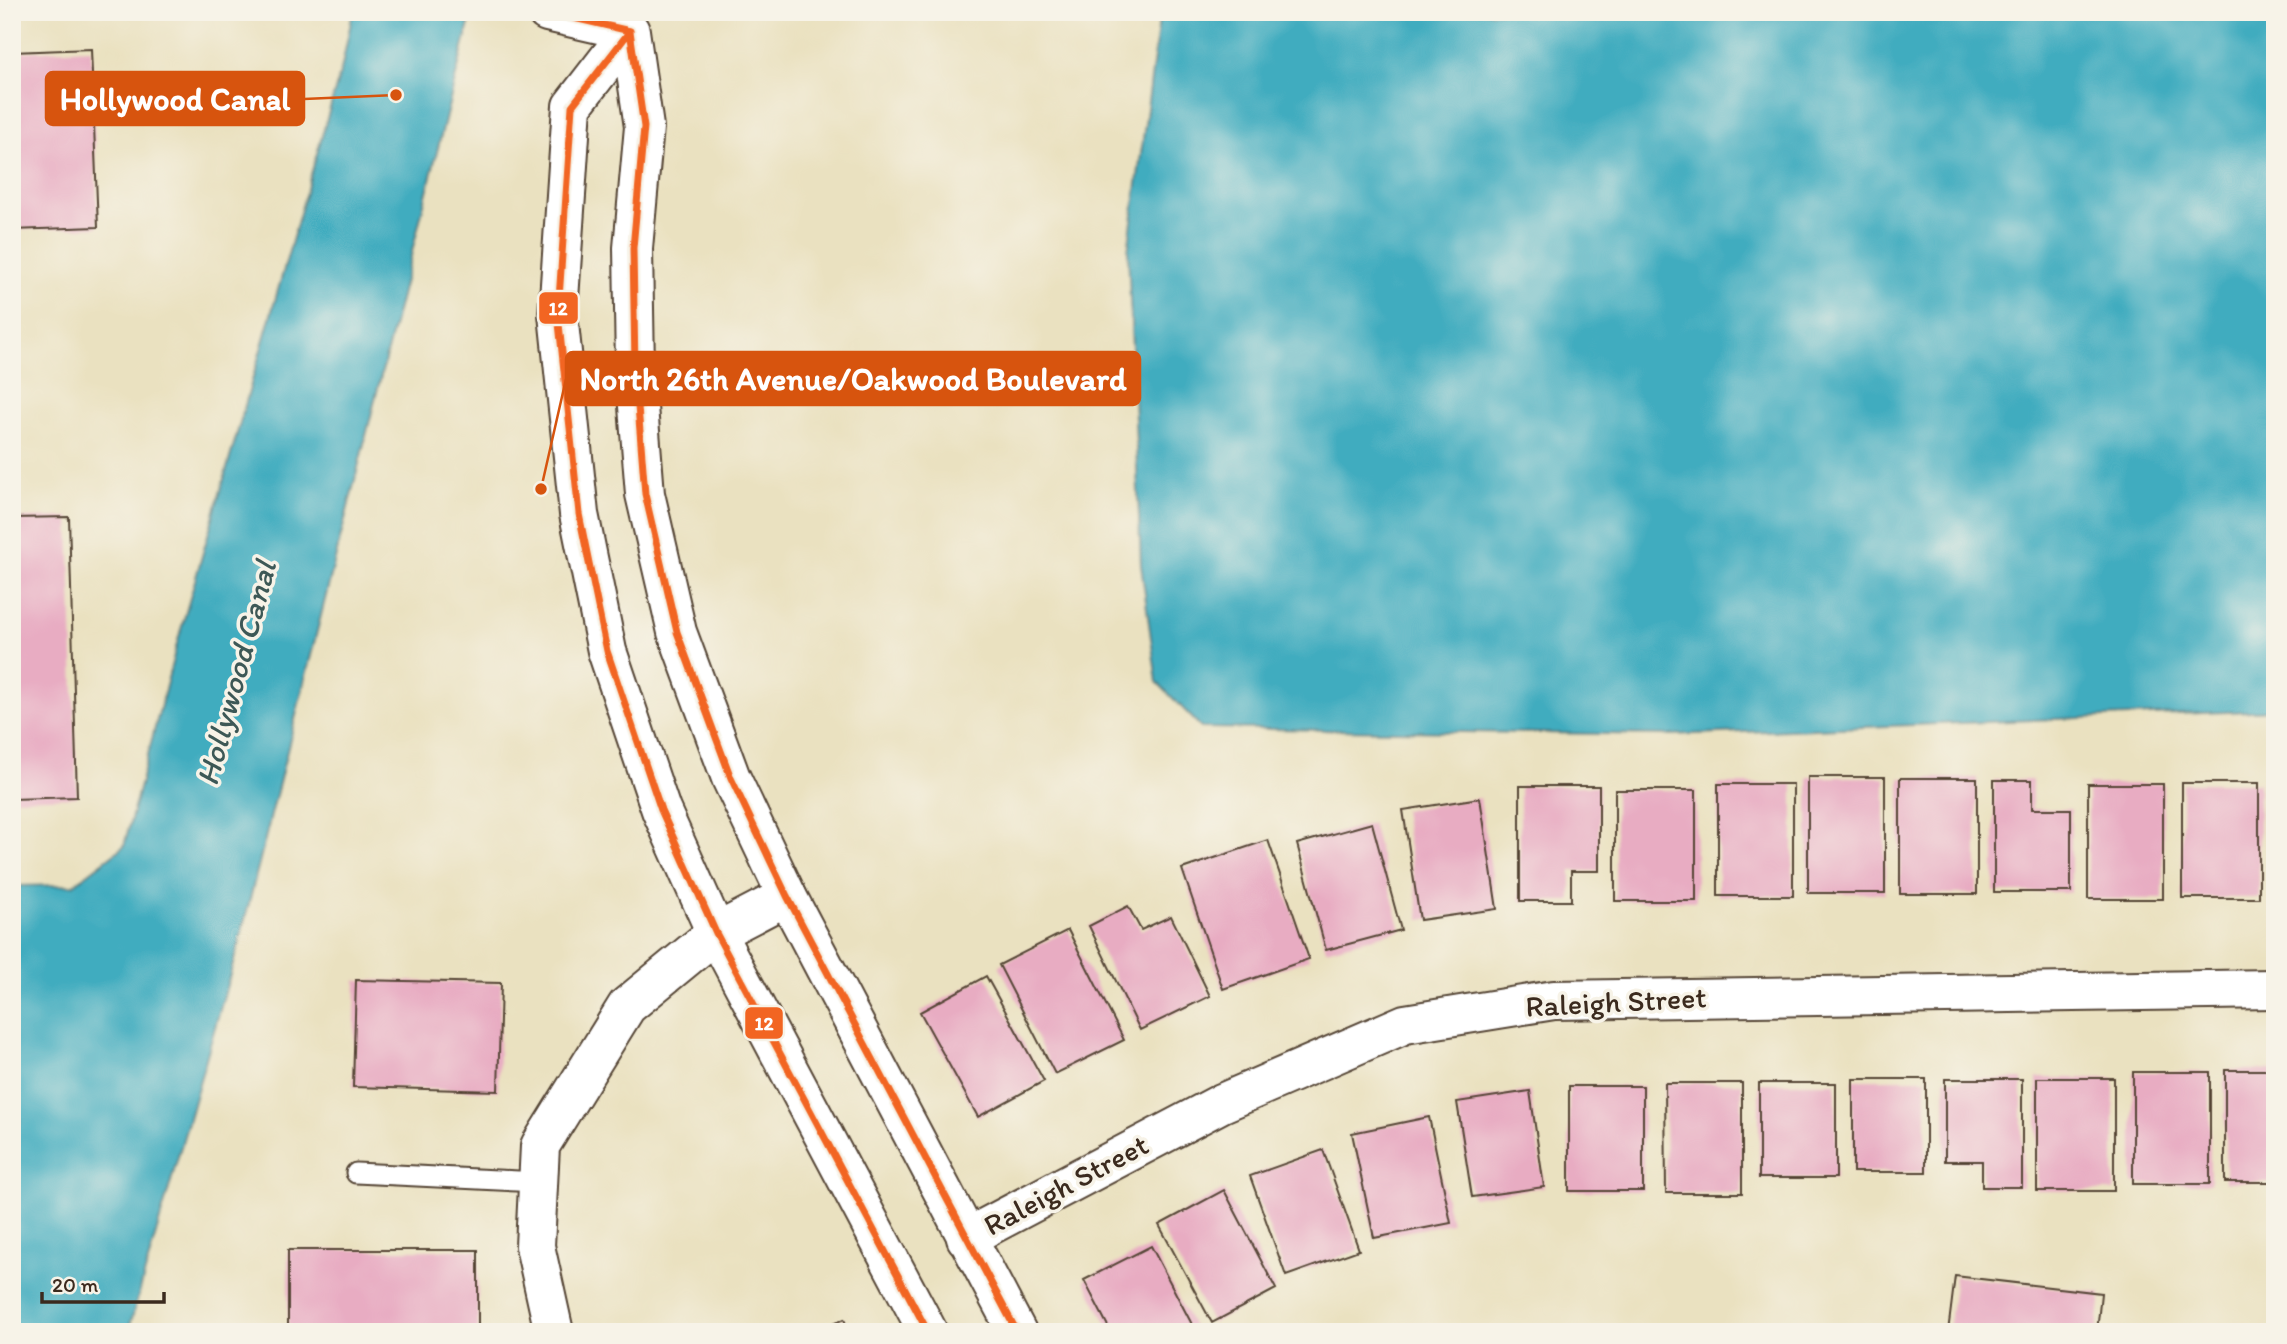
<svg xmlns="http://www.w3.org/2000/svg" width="2287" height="1344" font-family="Itim,sans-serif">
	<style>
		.water { fill: #40acbf; stroke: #3e6b6e; stroke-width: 2 }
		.building { fill: #e8acc2 }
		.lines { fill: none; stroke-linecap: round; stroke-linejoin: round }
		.service-casing { stroke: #554536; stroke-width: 23 }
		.minor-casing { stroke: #554536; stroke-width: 42 }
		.tertiary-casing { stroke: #554536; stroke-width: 42 }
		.service { stroke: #fff; stroke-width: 19 }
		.minor { stroke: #fff; stroke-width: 38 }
		.tertiary { stroke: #fff; stroke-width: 38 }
		.bus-1-casing { stroke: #f7f3e8; stroke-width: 12 }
		.bus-1 { stroke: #f26522; stroke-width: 7 }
		.labels { text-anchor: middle; stroke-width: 7; stroke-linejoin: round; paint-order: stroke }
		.street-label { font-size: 30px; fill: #3b2a1e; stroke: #f7f3e8 }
		.water-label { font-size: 32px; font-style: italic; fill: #3d5856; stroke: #f7f3e8 }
		.leader { fill: none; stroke: #d7540e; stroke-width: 2.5 }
		.callout-dot { fill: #d7540e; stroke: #f7f3e8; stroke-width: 2.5 }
		.callout { fill: #d7540e; stroke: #d7540e; stroke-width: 2.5 }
		.callout-label { font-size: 32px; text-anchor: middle; font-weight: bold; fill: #fff }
		.line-badge { stroke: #f7f3e8; stroke-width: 2.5 }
		.badge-label { font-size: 19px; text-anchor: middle; font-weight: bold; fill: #fff }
	</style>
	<rect width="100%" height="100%" fill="#f7f3e8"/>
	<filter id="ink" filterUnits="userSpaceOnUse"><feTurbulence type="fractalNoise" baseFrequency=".0143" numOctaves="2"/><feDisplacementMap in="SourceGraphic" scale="14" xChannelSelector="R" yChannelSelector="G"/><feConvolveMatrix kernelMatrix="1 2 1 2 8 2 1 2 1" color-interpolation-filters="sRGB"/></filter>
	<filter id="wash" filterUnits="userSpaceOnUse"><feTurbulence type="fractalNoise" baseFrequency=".00686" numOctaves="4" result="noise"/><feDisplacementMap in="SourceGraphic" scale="28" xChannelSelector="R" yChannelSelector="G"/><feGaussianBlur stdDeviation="1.57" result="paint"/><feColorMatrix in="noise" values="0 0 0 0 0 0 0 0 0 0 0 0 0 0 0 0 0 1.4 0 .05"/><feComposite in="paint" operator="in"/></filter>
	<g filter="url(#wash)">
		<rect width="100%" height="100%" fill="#eae1c0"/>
		<path class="water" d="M353,12h119l-233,931 -111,389h-116v-184l8,-28 -8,-15v-219l61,-1 51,-39 54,-206 164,-574z
			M1160,12h1115v698l-605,25 -468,-7 -45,-46 -16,-117 -13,-314z"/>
		<g id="blocks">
			<path class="building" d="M91,49l7,178 -86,3v-178z
				M69,517l8,280 -65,2v-281z
				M1808,777h77v116h-77z
				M1900,778h77v116h-77z
				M1994,780h38v29h39v83h-77z
				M2182,783h77v115h-77z
				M1718,784h75v112h-75z
				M2088,784h75v115h-75z
				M1520,786h79v85h-28v30h-51z
				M1615,790h81v111h-81z
				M1480,798l17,111 -77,11 -17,-110z
				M1372,823l29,107 -75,20 -29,-106z
				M1268,840l41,119 -86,30 -41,-120z
				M1128,906l13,24 30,-14 39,80 -70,34 -51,-104z
				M1068,930l56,110 -69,34 -56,-109z
				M986,976l58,105 -66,36 -58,-105z
				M356,980l145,3 -3,108 -145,-4z
				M2225,1070h50v112h-50z
				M2133,1072h77v112h-77z
				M2037,1078h77v113h-77z
				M1853,1079h73v93h-73z
				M1945,1079h77v108h-40v-26h-37z
				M1665,1083h77v110h-76z
				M1759,1083h77v95h-77z
				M1569,1086h74v105h-74z
				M1530,1091l14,96 -72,10 -15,-95z
				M1429,1117l22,106 -77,15 -22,-105z
				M1323,1150l36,100 -73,26 -36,-100z
				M1224,1190l52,99 -64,34 -53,-98z
				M1151,1246l45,86h-85l-27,-52z
				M288,1250h190v82h-190z
				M1955,1276l146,17 -4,39h-149z
				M844,1319l5,13h-35z"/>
		</g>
	</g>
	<g filter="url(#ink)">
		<use href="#blocks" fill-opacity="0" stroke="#554536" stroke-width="2"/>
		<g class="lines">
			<defs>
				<path id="service" d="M356,1173l182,9"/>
				<path id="minor" d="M966,1238l256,-135 183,-79 149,-24 721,-11
					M554,1332l-19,-86 5,-100 87,-140 89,-73 71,-37"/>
				<path id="tertiary" d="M547,12l83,19
					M630,31l-58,75 -14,208 21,200 28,137 54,159 55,123 212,399
					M630,31l14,96 -11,121 2,121 10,125 32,138 54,146 56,118 230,436"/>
			</defs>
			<use href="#service" class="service-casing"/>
			<use href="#minor" class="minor-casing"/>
			<use href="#tertiary" class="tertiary-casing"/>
			<use href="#service" class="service"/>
			<use href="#minor" class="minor"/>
			<use href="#tertiary" class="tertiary"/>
			<defs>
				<path id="bus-1" d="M548,12l82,19
					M630,31l-58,75 -14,208 21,200 28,137 54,159 55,123 212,399
					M630,31l14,96 -11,121 2,121 10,125 32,138 54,146 56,118 230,436"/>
			</defs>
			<use href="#bus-1" class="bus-1-casing"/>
			<use href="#bus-1" class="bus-1"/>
		</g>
	</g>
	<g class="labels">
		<g class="street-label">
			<text transform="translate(1616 1002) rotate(-3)" y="10">Raleigh Street</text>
			<text transform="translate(1066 1185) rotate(-28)" y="10">Raleigh Street</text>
		</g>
		<g class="water-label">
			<text transform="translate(236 673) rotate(-75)" y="11">Hollywood Canal</text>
		</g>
	</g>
	<path class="leader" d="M396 95L304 99M541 489L566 379"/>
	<g class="callout-dot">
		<circle cx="396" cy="95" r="7"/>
		<circle cx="541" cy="489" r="7"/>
	</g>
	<g class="callout">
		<rect x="46" y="72" width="258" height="53" rx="7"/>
		<rect x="566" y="352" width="574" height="53" rx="7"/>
	</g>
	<g class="callout-label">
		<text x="175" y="110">Hollywood Canal</text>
		<text x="853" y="390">North 26th Avenue/Oakwood Boulevard</text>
	</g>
	<g class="line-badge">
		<rect x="538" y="291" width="41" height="34" rx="7" fill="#f26522"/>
		<rect x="744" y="1006" width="40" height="34" rx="7" fill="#f26522"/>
	</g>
	<g class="badge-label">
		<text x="558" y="315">12</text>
		<text x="764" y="1030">12</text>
	</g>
	<rect width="2287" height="1344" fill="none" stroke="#f7f3e8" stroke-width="42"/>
	<path d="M42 1292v10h122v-10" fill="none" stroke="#3b2a1e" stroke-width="3.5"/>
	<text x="52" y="1292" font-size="21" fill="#3b2a1e" stroke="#f7f3e8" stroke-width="5" paint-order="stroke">20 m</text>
</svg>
